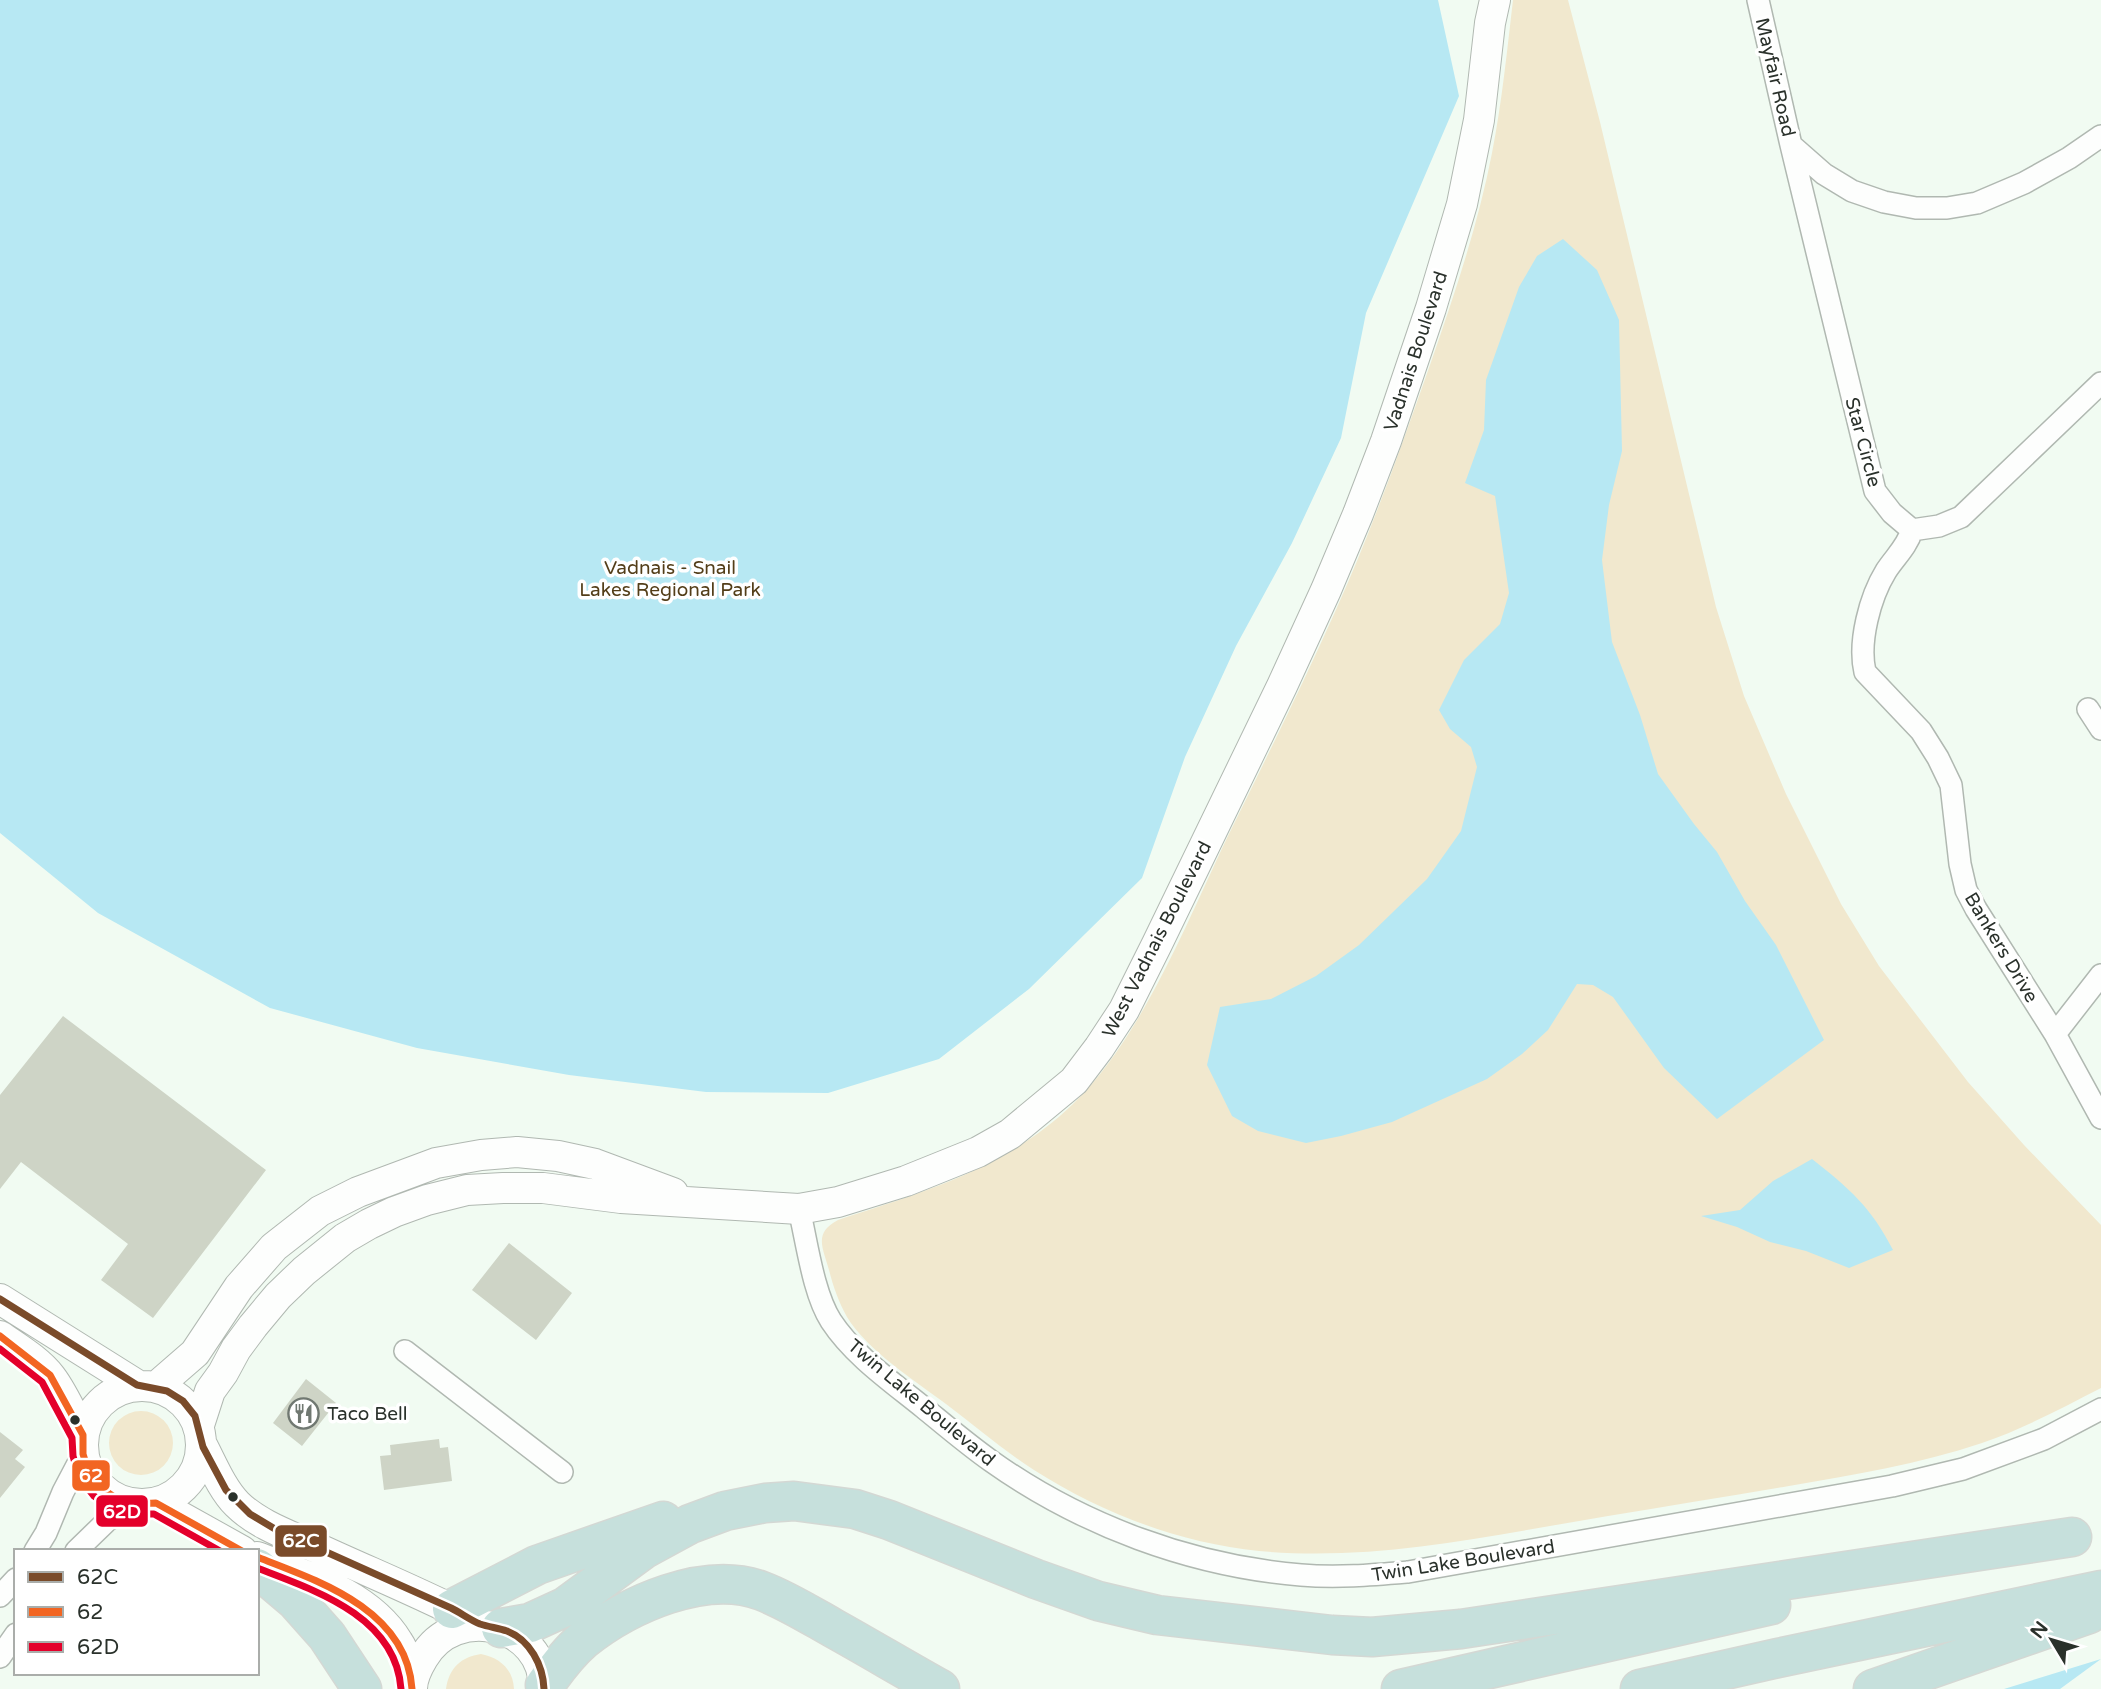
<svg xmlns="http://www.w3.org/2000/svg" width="2101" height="1689" font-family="'Varela Round',sans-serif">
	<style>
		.green { fill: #f1e8ce }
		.water { fill: #b7e8f3 }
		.building { fill: #ced4c6 }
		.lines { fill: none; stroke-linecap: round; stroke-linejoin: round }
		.street-casing { stroke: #b0b8b1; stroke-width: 24 }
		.secondary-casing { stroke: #b0b8b1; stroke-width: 32 }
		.highway-casing { stroke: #d4d8d4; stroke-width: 41 }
		.street { stroke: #fdfefd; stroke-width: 21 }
		.secondary { stroke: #fdfefd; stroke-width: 30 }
		.highway { stroke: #c6e0dc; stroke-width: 38 }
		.bus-1-casing { stroke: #fff; stroke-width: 12 }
		.bus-2-casing { stroke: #fff; stroke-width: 12 }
		.bus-3-casing { stroke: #fff; stroke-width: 12 }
		.bus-1 { stroke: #7a4b2a; stroke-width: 7 }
		.bus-2 { stroke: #f26522; stroke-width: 7 }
		.bus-3 { stroke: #e4002b; stroke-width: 7 }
		.bus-dot { fill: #2a312b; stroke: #fff; stroke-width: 2.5 }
		.labels { text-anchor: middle; stroke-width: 7; stroke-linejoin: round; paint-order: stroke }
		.street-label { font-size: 19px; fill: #2a312b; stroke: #fff }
		.park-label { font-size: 19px; fill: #533e19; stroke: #fff }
		.poi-label { font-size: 19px; fill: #2a312b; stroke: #fff; text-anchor: start }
		.line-badge { stroke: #fff; stroke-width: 2.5 }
		.badge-label { font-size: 19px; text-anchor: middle; font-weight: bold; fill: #fff }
	</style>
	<rect width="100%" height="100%" fill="#f1fbf2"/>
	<path class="green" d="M1513,0h55l32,122 116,485 28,89 42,98 55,110 38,62 89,116 56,63 77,80v163c-39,20 -78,41 -119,55 -63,21 -128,32 -193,43 -60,10 -121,20 -181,30 -115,19 -232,46 -349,35 -79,-8 -158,-38 -225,-81 -31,-20 -59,-44 -88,-66 -31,-23 -79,-54 -99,-87 -8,-14 -14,-31 -18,-47 -6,-22 -16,-37 9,-50 86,-28 169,-52 235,-116 69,-67 113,-180 154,-266 37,-75 74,-150 108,-226 36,-80 66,-164 95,-247 24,-69 48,-140 62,-212 10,-51 15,-102 21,-153z
		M109 1443a32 32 0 1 1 64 0a32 32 0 1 1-64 0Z
		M481,1654c19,4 32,15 33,35h-68c3,-21 15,-32 35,-35z"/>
	<path class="water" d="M0,0h1438l21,96 -93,217 -25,125 -49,105 -56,103 -51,111 -43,121 -113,111 -90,70 -111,34 -122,-1 -137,-17 -152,-27 -147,-40 -172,-95 -98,-80z
		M1563,239l34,31 22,50 3,131 -13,54 -7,55 10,82 28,73 18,59 36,50 23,28 28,49 31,44 48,95 -107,79 -53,-51 -51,-71 -20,-12 -16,-1 -29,46 -26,24 -35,25 -95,43 -51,14 -35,7 -48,-12 -26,-15 -25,-51 13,-58 51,-8 45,-23 43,-31 68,-66 34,-48 16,-64 -6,-20 -21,-18 -11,-19 25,-50 36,-36 9,-31 -14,-97 -30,-13 19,-53 2,-50 33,-93 18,-31z
		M1812,1159c38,30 59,48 81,91l-44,18 -43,-17 -36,-9 -33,-15 -36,-11 39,-6 33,-29z
		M2101,1659l-41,30h-56z"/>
	<path class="building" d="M63,1016l203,154 -113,148 -52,-38 27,-36 -107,-82 -21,27v-94z
		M509,1243l63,50 -36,47 -64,-50z
		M306,1379l30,24 -34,43 -29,-23z
		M0,1432l23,18 -8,9 10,8 -25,31z
		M439,1439l1,9 8,-1 4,34 -68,9 -4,-34 11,-1 -1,-10z"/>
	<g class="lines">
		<defs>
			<path id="street" d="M1758,0l33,145 33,29 28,17 32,11 32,6h31l30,-5 47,-20 45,-25 32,-22
				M1791,145l84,346 17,22 20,17 27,-4 22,-9 140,-134
				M1912,530c-5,17 -17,27 -26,41 -16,26 -28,71 -21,101l56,59 17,27 13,27 9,79 6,26 10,19 79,125 46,84
				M2088,709l13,20
				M2055,1034l46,-59
				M799,1209c8,33 14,84 32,112 23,35 61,61 93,87 22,18 43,36 67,53 90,64 200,105 310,114 36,3 71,0 107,-3l484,-86 71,-17 81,-30 57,-30
				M405,1351l157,121
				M35,1551l11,-18 17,-41 20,-38
				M76,1551l32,-31 28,-16
				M0,1596l16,-17
				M0,1657l16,-23"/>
			<path id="secondary" d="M0,1299l137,86
				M0,1336c17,12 38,24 51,41 13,17 22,39 32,58
				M83 1445a59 59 0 1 1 118 0a59 59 0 1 1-118 0Z
				M157,1386l38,-33 44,-66 35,-40 46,-36 38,-19 78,-29 45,-8 36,-3 41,4 37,8 78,29
				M199,1425l11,-34 13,-18 13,-24 17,-23 25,-30 26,-25 41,-33 24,-14 25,-12 33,-12 40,-10 36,-2h40l78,10 178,11 39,-7 68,-21 72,-29 32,-18 64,-53 25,-33 25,-38 33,-66 125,-258 44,-96 32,-76 28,-73 45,-133 31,-104 17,-84 11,-97 5,-23
				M202,1445c10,19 20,44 35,59 21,21 54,32 80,44 54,25 111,48 164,76
				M156,1503l86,48
				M257,1557c49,19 112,37 141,85 8,12 11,27 14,40
				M412,1689c0,-11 5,-21 11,-31 32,-56 122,-35 121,31"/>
			<path id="highway" d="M257,1568l38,32 32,36 35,53
				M452,1609l85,-44 126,-44
				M501,1628l29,-5 35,-16 79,-58 46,-25 35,-13 40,-8 29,-2 61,8 34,11 147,59 62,22 59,14 175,20 40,2 89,-8 611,-92
				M545,1685c11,-16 23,-32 38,-45 44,-35 122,-71 179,-49 24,9 48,24 71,37 36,20 71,41 107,61
				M1401,1689l370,-84
				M1640,1689l138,-31 323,-68
				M1873,1689l216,-75"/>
		</defs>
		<use href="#street" class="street-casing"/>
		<use href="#secondary" class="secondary-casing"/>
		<use href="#highway" class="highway-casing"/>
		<use href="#street" class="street"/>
		<use href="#secondary" class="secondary"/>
		<use href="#highway" class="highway"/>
		<defs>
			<path id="bus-1" d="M0,1299l137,86 30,6 16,10 12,15 8,31 23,43 24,24 25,15 176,79c10,5 19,12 29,16 9,3 18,4 27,7 23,9 36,34 37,58"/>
			<path id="bus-2" d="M0,1336l50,39 33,60v19l6,19 12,15 16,11 19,5 20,-1 86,48
				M257,1557c62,24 150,53 155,132"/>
			<path id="bus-3" d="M0,1349l42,33 30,56 1,18 6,21 15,19 20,13 20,5h20l66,37
				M257,1568c57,22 139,48 144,121"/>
		</defs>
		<use href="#bus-1" class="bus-1-casing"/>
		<use href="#bus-2" class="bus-2-casing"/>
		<use href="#bus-3" class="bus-3-casing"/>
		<use href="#bus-1" class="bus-1"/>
		<use href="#bus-2" class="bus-2"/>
		<use href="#bus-3" class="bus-3"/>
	</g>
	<defs>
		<symbol id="restaurant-ring" viewBox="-11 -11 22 22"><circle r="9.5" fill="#fff" stroke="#707871" stroke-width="1.5"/><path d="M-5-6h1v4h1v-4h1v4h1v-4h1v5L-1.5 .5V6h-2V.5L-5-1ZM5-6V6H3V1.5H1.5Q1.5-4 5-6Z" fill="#707871"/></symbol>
	</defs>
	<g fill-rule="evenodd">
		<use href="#restaurant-ring" x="286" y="1396" width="35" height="35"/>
	</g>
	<g class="bus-dot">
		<circle cx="75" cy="1420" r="6"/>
		<circle cx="233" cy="1497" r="6"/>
	</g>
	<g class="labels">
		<g class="street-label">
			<text transform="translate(1776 77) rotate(77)" y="7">Mayfair Road</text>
			<text transform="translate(1415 351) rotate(-72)" y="7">Vadnais Boulevard</text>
			<text transform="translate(1864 442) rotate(75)" y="7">Star Circle</text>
			<text transform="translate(1156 939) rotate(-63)" y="7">West Vadnais Boulevard</text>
			<text transform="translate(2002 947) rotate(59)" y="7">Bankers Drive</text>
			<text transform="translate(922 1402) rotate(40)" y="7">Twin Lake Boulevard</text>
			<text transform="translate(1463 1560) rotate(-9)" y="7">Twin Lake Boulevard</text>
		</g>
		<g class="park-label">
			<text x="670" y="574">Vadnais - Snail<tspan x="670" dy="22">Lakes Regional Park</tspan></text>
		</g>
		<g class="poi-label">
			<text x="327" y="1420">Taco Bell</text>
		</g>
	</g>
	<g class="line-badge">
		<rect x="71" y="1459" width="40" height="33" rx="7" fill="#f26522"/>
		<rect x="95" y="1494" width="54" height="34" rx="7" fill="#e4002b"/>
		<rect x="274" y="1524" width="54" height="34" rx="7" fill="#7a4b2a"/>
	</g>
	<g class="badge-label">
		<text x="91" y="1482">62</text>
		<text x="122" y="1518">62D</text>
		<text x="301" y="1547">62C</text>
	</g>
	<rect x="14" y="1549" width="245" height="126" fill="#ffffff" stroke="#aaadaa" stroke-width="2"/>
	<rect x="28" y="1572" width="35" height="10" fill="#7a4b2a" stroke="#aaadaa" stroke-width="2"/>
	<text x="77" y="1584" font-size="21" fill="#2a312b">62C</text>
	<rect x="28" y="1607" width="35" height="10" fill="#f26522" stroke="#aaadaa" stroke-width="2"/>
	<text x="77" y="1619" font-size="21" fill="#2a312b">62</text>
	<rect x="28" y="1642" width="35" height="10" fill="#e4002b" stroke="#aaadaa" stroke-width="2"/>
	<text x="77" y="1654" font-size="21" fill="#2a312b">62D</text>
	<g transform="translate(2052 1640) rotate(308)" stroke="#ffffff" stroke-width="5" paint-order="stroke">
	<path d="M0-5L12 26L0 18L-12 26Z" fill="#2a312b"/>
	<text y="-10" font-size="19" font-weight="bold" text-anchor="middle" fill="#2a312b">N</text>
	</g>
</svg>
